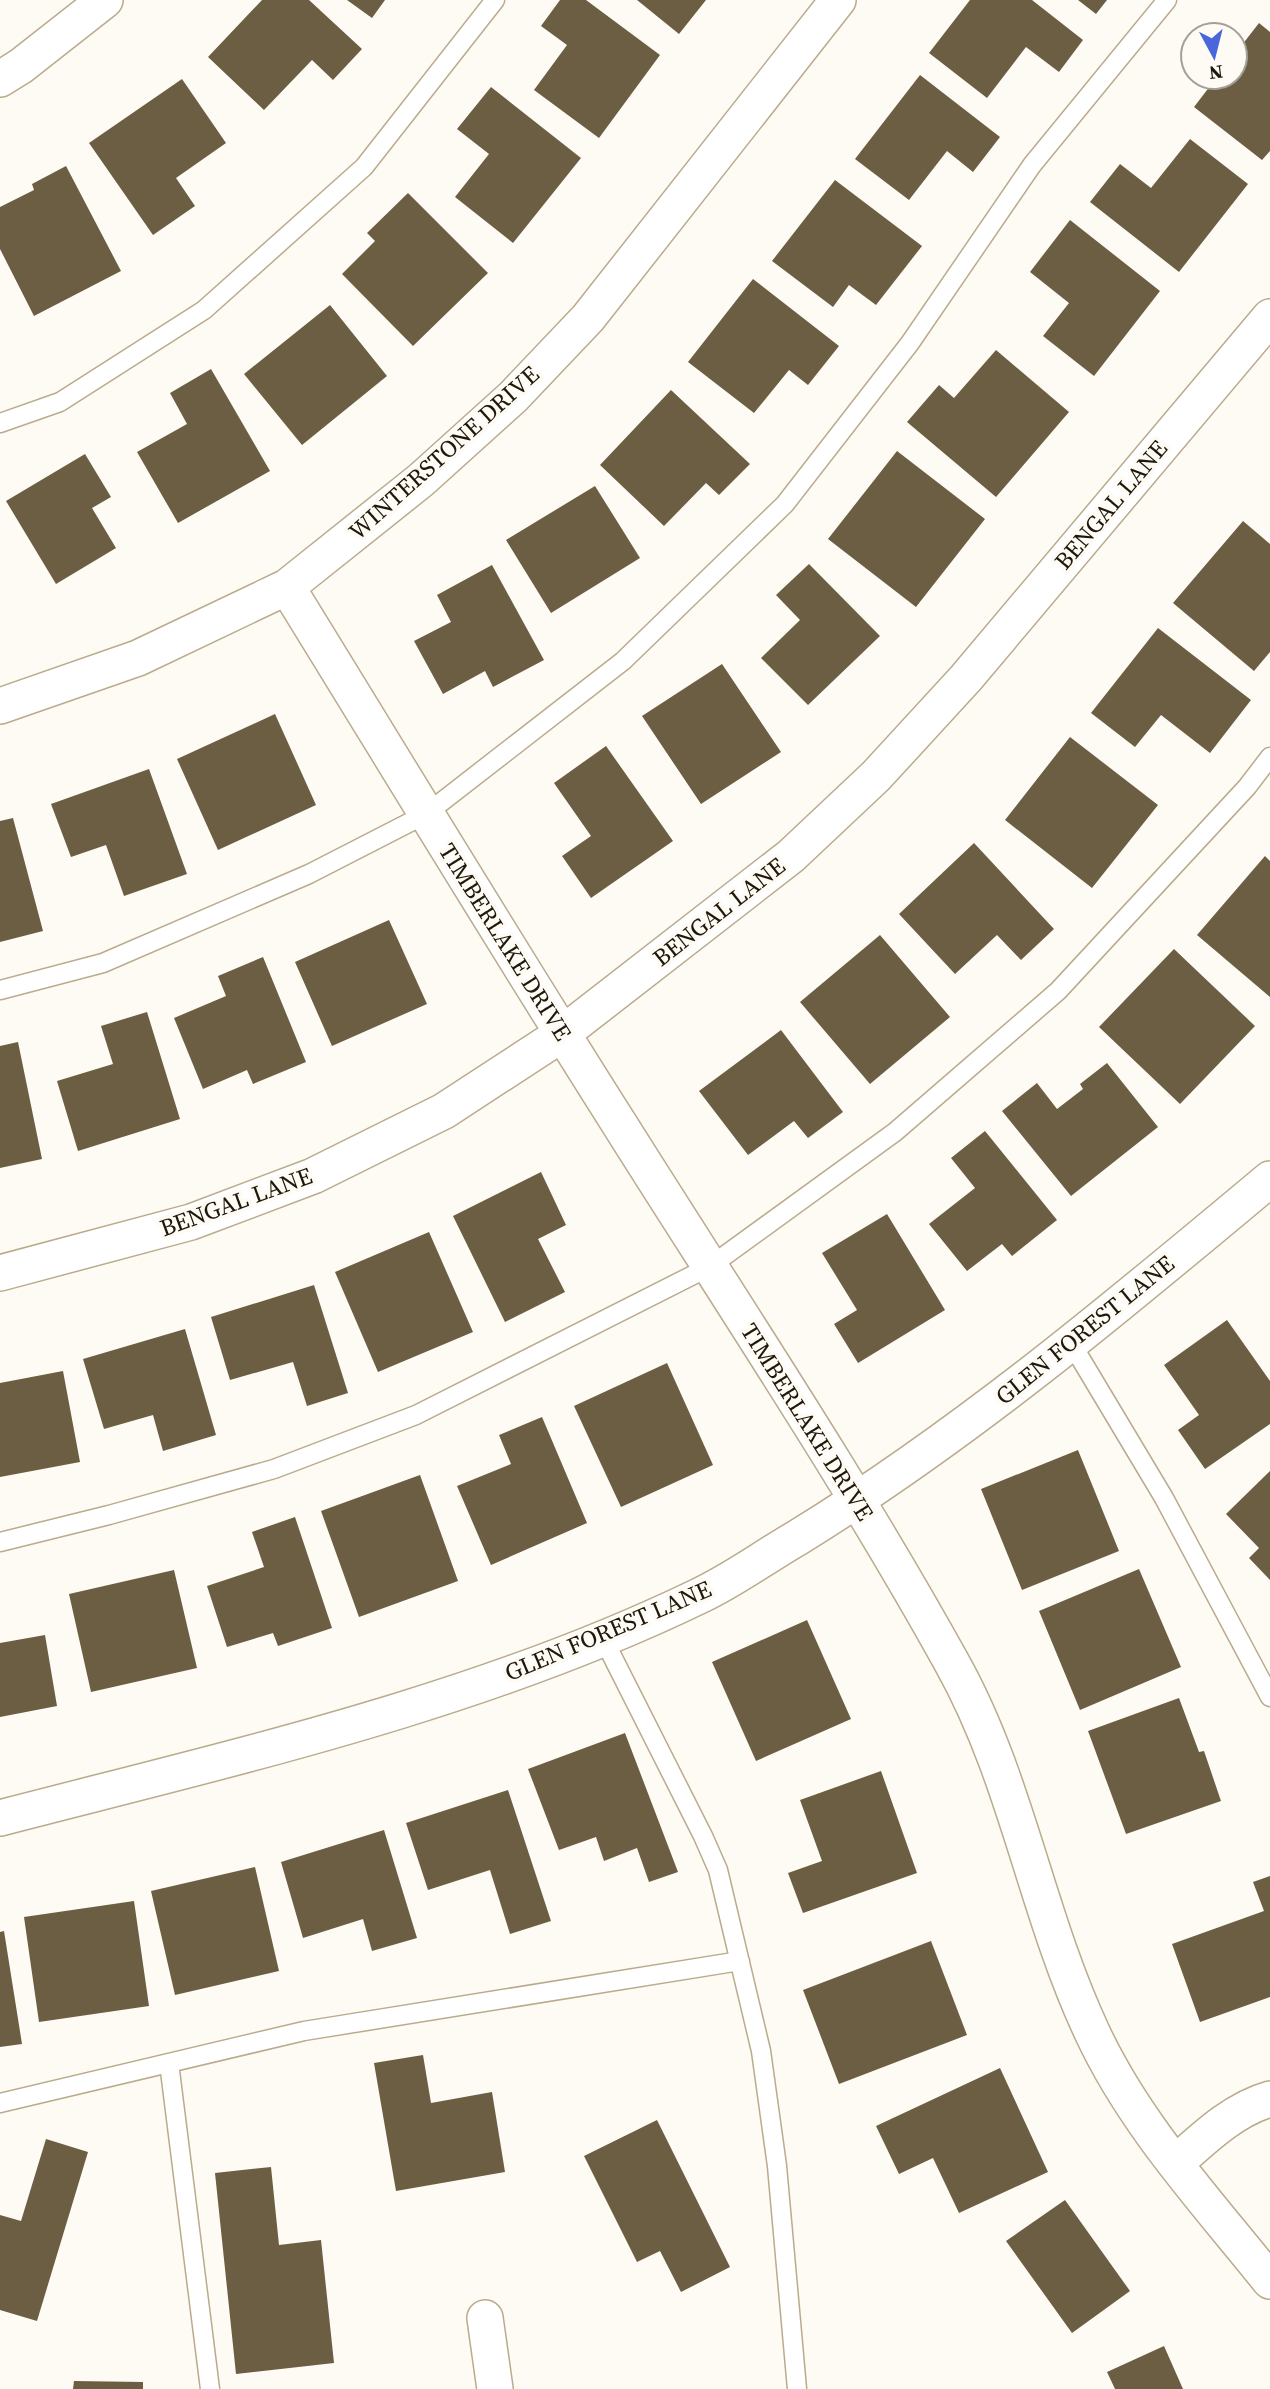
<svg xmlns="http://www.w3.org/2000/svg" width="1270" height="2389" font-family="'Source Serif 4',serif">
	<style>
		.building { fill: #6c5e43 }
		.lines { fill: none; stroke-linecap: round; stroke-linejoin: round }
		.lane-casing { stroke: #baab8c; stroke-width: 21 }
		.street-casing { stroke: #baab8c; stroke-width: 38 }
		.lane { stroke: #fff; stroke-width: 18 }
		.street { stroke: #fff; stroke-width: 35 }
		.labels { text-anchor: middle; stroke-width: 7; stroke-linejoin: round; paint-order: stroke }
		.street-label { font-size: 24px; fill: #1e180c; stroke: #fefaf4 }
	</style>
	<rect width="100%" height="100%" fill="#fefaf4"/>
	<path class="building" d="M262,0h47l53,49 -29,31 -21,-20 -48,50 -56,-53z
		M347,0h38l-13,18z
		M560,0h26l74,55 -61,83 -65,-48 33,-45 -26,-19z
		M637,0h69l-27,34z
		M970,0h62l51,40 -24,32 -33,-25 -39,51 -58,-45z
		M1078,0h29l-11,14z
		M1259,23l11,9v119l-8,9 -68,-53 23,-30h18v-23z
		M920,75l80,62 -27,35 -26,-21 -38,49 -54,-41z
		M182,79l44,64 -50,35 19,28 -42,29 -64,-92z
		M491,87l90,71 -68,85 -58,-46 34,-43 -32,-25z
		M1190,139l58,45 -69,88 -89,-70 30,-38 31,24z
		M66,166l55,105 -87,45 -34,-67v-42l34,-17 -2,-6z
		M835,180l87,66 -46,59 -27,-20 -16,22 -61,-46z
		M408,193l80,80 -75,73 -71,-72 33,-33 -8,-8z
		M1070,220l90,71 -66,85 -51,-40 26,-33 -39,-31z
		M753,279l86,67 -31,39 -19,-15 -35,43 -66,-51z
		M330,305l57,71 -85,69 -58,-71z
		M996,350l73,62 -73,85 -89,-75 32,-37 15,13z
		M211,369l59,102 -92,52 -41,-71 50,-28 -17,-31z
		M671,390l79,74 -31,31 -13,-12 -42,43 -64,-61z
		M897,451l88,68 -69,88 -88,-68z
		M85,454l26,43 -19,11 24,40 -60,36 -50,-83z
		M595,486l45,72 -89,55 -45,-73z
		M1243,521l27,23v108l-16,19 -81,-68z
		M809,564l71,72 -72,69 -47,-47 39,-38 -24,-25z
		M492,565l52,95 -51,27 -8,-16 -42,23 -29,-53 37,-19 -14,-27z
		M1158,628l93,72 -41,53 -49,-38 -26,32 -44,-34z
		M722,664l59,88 -80,52 -59,-88z
		M275,714l41,91 -98,45 -41,-91z
		M1070,737l88,68 -66,83 -87,-68z
		M606,746l67,95 -82,57 -29,-42 29,-20 -37,-53z
		M149,769l38,105 -63,22 -18,-51 -35,12 -20,-53z
		M13,818l30,113 -43,11v-121z
		M974,843l80,86 -33,31 -24,-25 -42,39 -56,-60z
		M1265,856l5,5v136l-73,-62z
		M389,920l38,84 -95,42 -37,-84z
		M880,935l70,82 -80,67 -70,-82z
		M1174,949l81,77 -75,78 -81,-77z
		M263,957l43,105 -53,22 -6,-14 -44,19 -29,-71 52,-22 -8,-20z
		M147,1012l33,107 -102,32 -21,-70 56,-17 -12,-38z
		M781,1030l62,82 -35,26 -14,-17 -46,34 -49,-64z
		M18,1042l24,117 -42,9v-122z
		M1107,1063l51,64 -87,69 -69,-85 35,-28 20,26 26,-20 -3,-5z
		M985,1131l72,89 -45,36 -10,-12 -35,27 -38,-47 46,-36 -24,-30z
		M541,1172l25,53 -28,14 27,53 -60,30 -52,-106z
		M887,1214l58,96 -87,53 -24,-39 23,-14 -35,-57z
		M429,1232l44,100 -95,40 -43,-100z
		M314,1285l34,108 -41,13 -14,-44 -63,18 -19,-63z
		M1227,1320l43,61v43l-65,45 -27,-39 21,-15 -35,-50z
		M185,1329l31,106 -53,16 -10,-36 -49,14 -21,-70z
		M667,1363l46,102 -92,42 -47,-101z
		M63,1371l17,91 -80,15v-94z
		M542,1417l45,106 -96,42 -34,-79 54,-22 -12,-29z
		M1078,1450l41,101 -97,39 -41,-101z
		M1270,1471v109l-21,-22 10,-10 -33,-34z
		M420,1475l38,106 -99,36 -38,-106z
		M295,1517l37,111 -54,18 -5,-13 -46,14 -20,-61 57,-19 -12,-35z
		M1139,1569l42,98 -101,43 -41,-99z
		M174,1570l23,98 -106,24 -22,-98z
		M807,1620l44,99 -95,42 -44,-99z
		M45,1635l12,71 -57,11v-74z
		M1179,1698l20,54 5,-1 17,50 -95,33 -38,-103z
		M625,1733l53,139 -29,10 -12,-34 -33,13 -8,-24 -37,13 -31,-81z
		M881,1771l36,102 -114,40 -15,-40 34,-12 -22,-61z
		M508,1790l43,131 -41,13 -20,-64 -62,20 -22,-67z
		M384,1830l33,108 -45,13 -9,-32 -60,19 -22,-76z
		M255,1867l24,104 -104,24 -24,-104z
		M1270,1876v121l-70,25 -28,-78 92,-33 -11,-29z
		M134,1901l15,105 -110,16 -15,-105z
		M4,1931l18,113 -22,3v-115z
		M931,1941l36,94 -128,49 -36,-94z
		M423,2055l8,48 61,-11 13,80 -109,19 -22,-128z
		M1000,2068l48,104 -89,41 -26,-55 -34,16 -23,-48z
		M657,2120l73,147 -49,25 -21,-41 -23,11 -53,-106z
		M46,2139l42,13 -51,169 -37,-11v-95l21,6z
		M271,2167l8,78 42,-5 13,123 -98,11 -21,-201z
		M1065,2200l65,91 -58,42 -66,-92z
		M1164,2346l19,43h-68l-8,-17z
		M74,2381l69,1v7h-70z"/>
	<g class="lines">
		<defs>
			<path id="lane" d="M0,423l60,-21 144,-92 160,-143 131,-167
				M0,990l103,-27 206,-89 117,-60 197,-153 162,-157 125,-161 122,-178 135,-165
				M1070,1341l94,157 106,199
				M0,1542l109,-27 165,-46 142,-54 293,-148 186,-135 163,-141 189,-204 23,-30
				M603,1638l100,198 15,34 43,181 16,115 20,223
				M169,2063l41,326
				M0,2103l304,-72 436,-70"/>
			<path id="street" d="M0,79l21,-13 84,-66
				M287,587c111,180 220,360 333,538 112,178 230,354 332,538 65,116 84,250 140,369 43,93 115,170 178,249
				M0,706l138,-48 149,-71 134,-107 92,-83 75,-79 250,-318
				M0,1273l191,-51 122,-46 131,-65 118,-77 229,-178 85,-80 90,-98 304,-361
				M0,1818c235,-61 477,-115 697,-221 35,-16 67,-40 100,-59 169,-104 321,-232 473,-359
				M1176,2163c28,-25 58,-54 94,-64
				M485,2318l10,71"/>
		</defs>
		<use href="#lane" class="lane-casing"/>
		<use href="#street" class="street-casing"/>
		<use href="#lane" class="lane"/>
		<use href="#street" class="street"/>
	</g>
	<g class="labels">
		<g class="street-label">
			<text transform="translate(444 453) rotate(-42)" y="8">WINTERSTONE DRIVE</text>
			<text transform="translate(1111 505) rotate(-50)" y="8">BENGAL LANE</text>
			<text transform="translate(719 912) rotate(-38)" y="8">BENGAL LANE</text>
			<text transform="translate(505 942) rotate(58)" y="8">TIMBERLAKE DRIVE</text>
			<text transform="translate(236 1202) rotate(-20)" y="8">BENGAL LANE</text>
			<text transform="translate(1085 1330) rotate(-39)" y="8">GLEN FOREST LANE</text>
			<text transform="translate(807 1422) rotate(58)" y="8">TIMBERLAKE DRIVE</text>
			<text transform="translate(608 1631) rotate(-23)" y="8">GLEN FOREST LANE</text>
		</g>
	</g>
	<g transform="translate(1214 56) rotate(173)"><circle r="33" fill="#fefaf4" stroke="#a4a097" stroke-width="2"/>
	<path d="M0-5L12 26L0 18L-12 26Z" fill="#4967db"/>
	<text y="-10" font-size="19" font-weight="bold" text-anchor="middle" fill="#1e180c">N</text>
	</g>
</svg>
